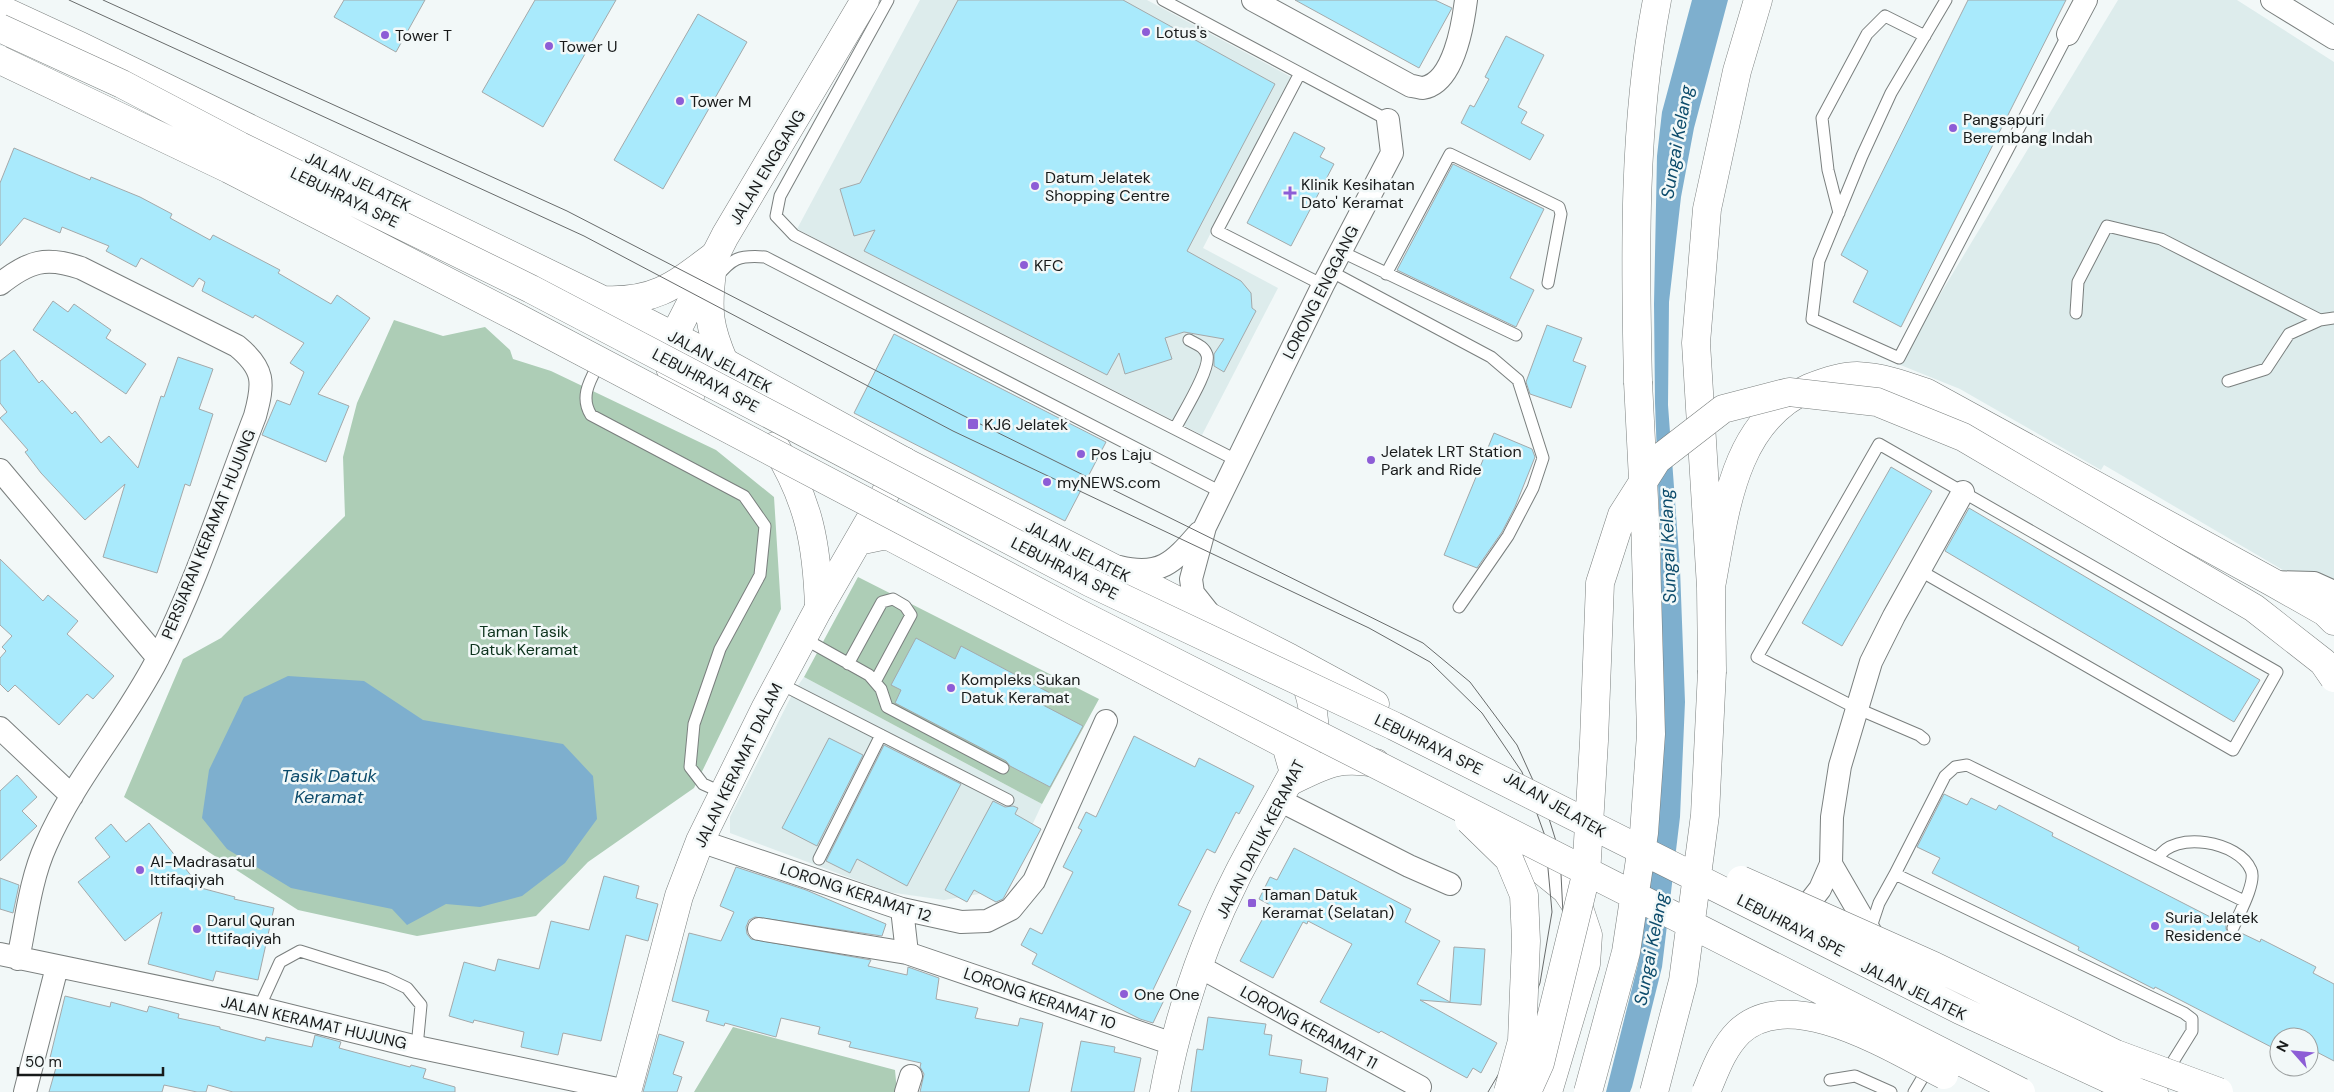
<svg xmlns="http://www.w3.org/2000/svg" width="2334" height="1092" font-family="'DM Sans',sans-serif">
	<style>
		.built { fill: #ddecec }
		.green { fill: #adcdb6 }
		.water { fill: #7eafce }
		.building { fill: #a9eafc; stroke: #a4a9aa }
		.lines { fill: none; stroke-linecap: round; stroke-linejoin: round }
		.service-casing { stroke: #7a7f7e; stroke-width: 13 }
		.minor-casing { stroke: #7a7f7e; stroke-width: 24 }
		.tertiary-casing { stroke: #7a7f7e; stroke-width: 29 }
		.secondary-casing { stroke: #7a7f7e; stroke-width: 29 }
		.primary-casing { stroke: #7a7f7e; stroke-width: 29 }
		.motorway-casing { stroke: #7a7f7e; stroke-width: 29 }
		.service { stroke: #fff; stroke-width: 11 }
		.minor { stroke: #fff; stroke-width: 22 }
		.tertiary { stroke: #fff; stroke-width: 28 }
		.secondary { stroke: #fff; stroke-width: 28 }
		.primary { stroke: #fff; stroke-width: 28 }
		.motorway { stroke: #fff; stroke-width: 28 }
		.tram { stroke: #686b6b; stroke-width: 1 }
		.motorway-bridge-casing { stroke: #7a7f7e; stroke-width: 29; stroke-linecap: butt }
		.motorway-bridge { stroke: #fff; stroke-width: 28 }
		.poi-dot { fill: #8d5dd6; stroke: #f2f8f8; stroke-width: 2 }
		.labels { text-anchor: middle; stroke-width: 5; stroke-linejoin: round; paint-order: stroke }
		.poi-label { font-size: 16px; fill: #181a1a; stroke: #f2f8f8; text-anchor: start }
		.street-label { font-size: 16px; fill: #181a1a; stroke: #f2f8f8 }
		.park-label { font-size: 16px; fill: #0d331d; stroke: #f2f8f8 }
		.water-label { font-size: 18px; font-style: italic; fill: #0c4b6b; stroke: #f2f8f8 }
	</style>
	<rect width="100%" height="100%" fill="#f2f8f8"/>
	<path class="built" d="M920,0h227l144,77 -88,171 75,40 -76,147 -405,-206z
		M2118,0h119l97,62v538l-230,-135 -3,5 -141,-81 -62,-25z
		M804,677l238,127 -30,64 -27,25 -41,7 -56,-8 -158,-59v-16l64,-126z"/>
	<path class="green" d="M394,320l49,16 42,-9 25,23 3,9 38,12 165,79 58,47 7,112 -87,179 -106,74 -52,54 -119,20 -119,-26 -174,-113 59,-138 38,-21 124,-122 -2,-59 14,-54z
		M858,577l241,122 -57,105 -238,-127z
		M733,1027l162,43 2,22h-203z"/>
	<path class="water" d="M1692,0h36l-34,128 -13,69 -12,105 -1,103 12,164 5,133 -5,115 -18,150 -30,120 -2,5h-24l32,-128 20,-147 3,-102v-152l-6,-160 -1,-99 3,-148 5,-44z
		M288,676l76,5 59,39 140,24 30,32 4,43 -32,44 -43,33 -42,11 -34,-3 -39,21 -15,-16 -101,-21 -64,-39 -25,-31 7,-48 35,-73z"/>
	<path class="building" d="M344,0h81l-29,52 -62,-35z
		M535,0h81l-73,127 -61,-35z
		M958,0h165l152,84 -88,167 54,30 10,12 1,15 4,3 -32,61 -10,-6v-12l10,-15 -40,-7 -19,6 7,21 -47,15 -6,-21 -12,22 -243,-124 11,-21 -21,6 -14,-47 20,-6z
		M1295,0h140l17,8 -33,60z
		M1968,0h98l-165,327 -48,-25 15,-31 -27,-16z
		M698,14l49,28 -84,147 -49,-29z
		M1506,36l38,19 -26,52 9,5 -6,11 23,12 -14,25 -69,-37 9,-18 4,2 15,-28 -4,-2z
		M1294,132l31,16 -5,9 14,7 -43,82 -44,-23z
		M14,148l76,32 1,-3 49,20 32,17 -2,4 40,22 3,-5 67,35 -2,3 53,31 6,-9 33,23 -52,76 31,12 -23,56 -64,-27 15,-35 13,5 14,-33 -14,-9 14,-20 -49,-28 -2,3 -51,-27 3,-9 -6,-4 -6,9 -52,-29 -5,9 -30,-16 3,-5 -47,-19 -2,6 -36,-15 -24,28v-63z
		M1453,164l91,45 -34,69 24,12 -18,37 -119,-57z
		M53,301l15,11 6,-8 37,26 -5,8 40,26 -20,30 -93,-64z
		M1547,325l35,13 -9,23 13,5 -15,42 -41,-14 -4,-12z
		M894,334l212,108 -41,79 -211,-108z
		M14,350l25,33 3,-3 30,34 3,-3 26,32 8,-7 29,32 23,-72 3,1 14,-40 35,12 -14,40 14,5 -23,72 -5,-2 -28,89 -54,-16 22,-73 -40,36 -44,-47 -16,-21 3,-2 -28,-32 7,-6 -7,-9v-42z
		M1494,433l38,16 3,8 -20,50 -13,25 -25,36 -33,-13z
		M1891,467l41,24 -90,155 -40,-23z
		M1969,508l291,172 -26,42 -289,-171z
		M0,559l43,42 5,-6 30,26 -11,13 47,42 -21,23 -6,-5 -28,31 -44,-40 -7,7 -8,-8v-26l6,-7 -4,-4 10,-11 -12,-11z
		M916,638l39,21 6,-13 89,47 -7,12 40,21 -33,61 -40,-21 -4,-5 -111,-58 6,-13 -10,-5z
		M1134,736l61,31 4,-9 55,28 -15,28 -3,-2 -21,41 -8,-4 -29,56 13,6 -39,81 13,6 -12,25 -13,-4 -108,-55 5,-10 -16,-9 9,-17 12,6 31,-62 -10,-5 19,-37 -4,-2 8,-16 10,5z
		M829,738l34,17 -46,91 -35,-18z
		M884,745l77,39 -54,102 -50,-27 -7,14 -24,-12z
		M17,775l20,22 -15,14 15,15 -37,35v-70z
		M1944,794l23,11 4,-7 25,12 3,-5 54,28 -1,3 174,89v4l4,6h4l5,-3 21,10 1,-3 55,28 -3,6 21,11v77l-25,-13v-11h-30v14l-124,-64 -1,2 -76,-39 1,-3 -147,-74 8,-15 -23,-11z
		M993,801l12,6 8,-1 5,2 -3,6 26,15 -38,70 -7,3 -22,-12 -7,12 -22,-12z
		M149,823l52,65 34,9 -1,2 40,9 -16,72 -42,-9 -3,10 -65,-17 14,-52 -37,29 -47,-59 32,-25 -15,-19 16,-14 15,18z
		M1294,848l117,61 -6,13 35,19 -23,43 33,18 4,-55 31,2 -4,56 -61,-5 77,43 -16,30 -8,-5 -6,10 -86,-47 -2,2 -59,-31 32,-58 -44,-23 -1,3 -4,-2 -30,56 -33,-17 30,-56 -11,-6 11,-22 7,3z
		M736,867l70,23 80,34 -4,12 -127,-19 -6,3 -3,7 1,7 4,5 120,21 -3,6 39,9 1,-8 31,11 -3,21 42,9 -3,10 43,8 2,-8 23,5 -14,69h-109l4,-18 -4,-7 1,-4 -72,-16 2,-5 -33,-8 2,-7 -39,-9 -5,19 -51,-14 -1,3 -18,-5 3,-10 -37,-10 17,-68 32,8 13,-29 -14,-6z
		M604,876l35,10 -3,12 22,6 -10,37 -22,-6 -25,106 -38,-8 -5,22 -37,-8 3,-15 -50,-12 -1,3 -24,-7 15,-54 31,9 3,-12 41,10 12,-48 38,9z
		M0,878l19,7 -6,28 -13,-4z
		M65,996l45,11 1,-5 36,10 2,-6 30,8 -1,4 42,9v2l45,12 1,-4 46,10 3,-12 26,7 -2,6 71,19 1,-2 15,4 -3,9 32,9v5h-222l-25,-7 -2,7h-9l-33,-7 -2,7h-113l8,-28 -8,-2z
		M1208,1017l58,7 -2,10 8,1 -3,20 33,5 -2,13 28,5 -2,14h-135l6,-43 6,1z
		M659,1034l25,8 -11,32 9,3 -5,15h-34z
		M1081,1041l34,6 -1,5 27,6 -7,34h-63z"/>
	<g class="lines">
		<defs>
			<path id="service" d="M888,0l-108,196 -4,20 18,19 442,225
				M1163,0l225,120
				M1946,0l-55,93 -29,63 -43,105 -7,58 87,39 169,-324
				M1300,73l-83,158 106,54
				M1839,213l-11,-43 -6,-52 45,-84 18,-18 40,20
				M1340,251l176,84
				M1330,271l161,86 27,23 25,78 -10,30 -25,48 -49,71
				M1386,274l64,-120 109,53 2,7 -13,69
				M716,278c16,-20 23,-23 49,-21l456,235
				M2076,313l2,-31 29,-56 54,13 159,81 14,-2
				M600,361c-9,18 -21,35 -9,54l153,81 21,30 -5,49 -40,74 -26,75 -4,43 13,17 20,9
				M2228,381l38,-12 23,-35 31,-14
				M1176,427c7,-14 35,-58 31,-72 -3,-9 -11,-11 -18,-15
				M1919,570l314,180 44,-78 -398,-228 -122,213 99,51 63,27 5,4
				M803,638l66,37 12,14 6,18 116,61
				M848,664l34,-62 11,-3 12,7 6,9 -36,67
				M779,683l229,117
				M2158,858c16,-28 81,-17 93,12 6,12 -13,46 -18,58
				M819,859l62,-124
				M1895,874l50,-98 10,-9 12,-2 277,136
				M1870,930l9,-27 16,-29 289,139 8,6v12l-23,37 -6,2
				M259,1008l21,-46 20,-11 86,27 21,10 14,17 -4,42
				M1830,1080l25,-4 36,16
				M1914,1092l15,-25"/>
			<path id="minor" d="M1253,0l158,86c4,0 9,2 12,2 31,-5 40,-64 43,-88
				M2272,0l62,38
				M2068,34l18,-34
				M0,284c29,-23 46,-28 81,-16l156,78c28,23 27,37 18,70 -31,80 -58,165 -97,242 -33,65 -83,120 -112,187 -16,35 -20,77 -28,114
				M0,470l158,188
				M1119,567c41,10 54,-4 80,-34
				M2272,582l42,1 20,9
				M1212,617l-19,-24 -2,-14 14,-52 118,-242 69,-132 -4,-33
				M0,728l72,68
				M1279,800l130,66 41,18
				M700,841l202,68 59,13 26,-1 24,-12 23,-28 72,-160
				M1831,864l47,81
				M902,909l5,44
				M1795,921l25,-32 11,-25 1,-47 8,-51 31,-104 23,-46 69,-124
				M759,929l148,24 266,91
				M0,954l259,54 158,39 210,44
				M1198,966l222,121
				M25,1092l32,-125
				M906,1092l5,-16"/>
			<path id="tertiary" d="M858,541l29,-6 399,210 8,28
				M627,1092l52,-196 21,-55 66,-134 53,-99 85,-147
				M1164,1092c14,-76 39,-149 74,-218 25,-48 53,-94 77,-143"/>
			<path id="secondary" d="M712,272c-5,39 -3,55 12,90
				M674,336l51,-100 140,-236"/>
			<path id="primary" d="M0,9l80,37 523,254 121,62 185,102 381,194 85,46
				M605,300c51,2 70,-15 109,-44
				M669,345c-5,22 7,36 21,52
				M775,446c34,55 42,98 44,162
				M1297,669c14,19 16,38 18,62
				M1289,782c35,-17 47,-26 87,-19
				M2113,1083l41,9"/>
			<path id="motorway" d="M1638,382c-3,-126 -5,-258 19,-382
				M1711,587c14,-73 21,-165 98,-199 15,-6 32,-12 48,-12 25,1 47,9 70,17l345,189 53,30 9,9
				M1712,671l-1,-84 -15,-244 11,-134 30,-138 21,-71
				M1492,830l74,60 14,21 8,24 -2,29 -38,128"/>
		</defs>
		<use href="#service" class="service-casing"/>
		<use href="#minor" class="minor-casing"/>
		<use href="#tertiary" class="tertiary-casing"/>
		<use href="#secondary" class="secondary-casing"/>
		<use href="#primary" class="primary-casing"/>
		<use href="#motorway" class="motorway-casing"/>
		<use href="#service" class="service"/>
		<use href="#minor" class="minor"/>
		<use href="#tertiary" class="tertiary"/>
		<use href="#secondary" class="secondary"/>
		<use href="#primary" class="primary"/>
		<use href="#motorway" class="motorway"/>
		<path class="tram" d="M69,0l515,236 369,195 416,197 61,34 52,51 40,59 23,64 7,76 -12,71 -26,65 -26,44
			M103,0l464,211 395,204 461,228 47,39 47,63 29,64 14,45 3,60 -12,71 -32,80 -17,27"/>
		<defs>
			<path id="motorway-bridge" d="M0,28l122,56 118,62 291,143 560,294 303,143 566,284 177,82
				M0,60l229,109 289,149 558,294 945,480
				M1469,820l40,39 15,36 2,46 -4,100 -14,51
				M1741,880l193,86 182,88 103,38
				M1527,1092l13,-29 46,-188 8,-134 6,-158 22,-68 35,-55 66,-51 66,-17 88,10 86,35 291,171 69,54 11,16
				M1588,1092l38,-140 18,-119 7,-99 -6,-215 -7,-137
				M1654,1092l29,-111 22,-166 7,-144
				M1706,1092c9,-21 16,-43 33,-60 52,-49 155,18 205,43"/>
		</defs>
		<use href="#motorway-bridge" class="motorway-bridge-casing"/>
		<use href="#motorway-bridge" class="motorway-bridge"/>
	</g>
	<g class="poi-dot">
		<circle cx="1146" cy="32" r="5"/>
		<circle cx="385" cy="35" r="5"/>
		<circle cx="549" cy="46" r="5"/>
		<circle cx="680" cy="101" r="5"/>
		<circle cx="1953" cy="128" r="5"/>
		<circle cx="1035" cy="186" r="5"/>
		<path d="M1287.5 185.5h5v5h5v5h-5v5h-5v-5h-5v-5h5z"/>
		<circle cx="1024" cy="265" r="5"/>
		<rect x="967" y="418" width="12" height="12" rx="2.5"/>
		<circle cx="1081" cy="454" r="5"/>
		<circle cx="1371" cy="460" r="5"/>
		<circle cx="1047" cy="482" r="5"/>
		<circle cx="951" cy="688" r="5"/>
		<circle cx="140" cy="870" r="5"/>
		<rect x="1247" y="898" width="10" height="10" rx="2.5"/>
		<circle cx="2155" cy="926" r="5"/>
		<circle cx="197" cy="929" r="5"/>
		<circle cx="1124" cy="994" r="5"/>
	</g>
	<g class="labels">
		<g class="poi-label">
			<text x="1156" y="38">Lotus's</text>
			<text x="395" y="41">Tower T</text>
			<text x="559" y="52">Tower U</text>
			<text x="690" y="107">Tower M</text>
			<text x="1963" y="125">Pangsapuri<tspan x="1963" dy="18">Berembang Indah</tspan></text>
			<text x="1045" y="183">Datum Jelatek<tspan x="1045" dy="18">Shopping Centre</tspan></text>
			<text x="1301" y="190">Klinik Kesihatan<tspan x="1301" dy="18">Dato' Keramat</tspan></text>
			<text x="1034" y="271">KFC</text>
			<text x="984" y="430">KJ6 Jelatek</text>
			<text x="1381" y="457">Jelatek LRT Station<tspan x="1381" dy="18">Park and Ride</tspan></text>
			<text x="1091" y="460">Pos Laju</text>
			<text x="1057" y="488">myNEWS.com</text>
			<text x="961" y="685">Kompleks Sukan<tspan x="961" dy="18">Datuk Keramat</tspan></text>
			<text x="150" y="867">Al-Madrasatul<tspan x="150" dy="18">Ittifaqiyah</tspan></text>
			<text x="1262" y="900">Taman Datuk<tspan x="1262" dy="18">Keramat (Selatan)</tspan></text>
			<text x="2165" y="923">Suria Jelatek<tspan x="2165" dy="18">Residence</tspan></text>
			<text x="207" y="926">Darul Quran<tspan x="207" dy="18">Ittifaqiyah</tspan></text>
			<text x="1134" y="1000">One One</text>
		</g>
		<g class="street-label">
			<text transform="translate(767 167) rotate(-59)" y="6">JALAN ENGGANG</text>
			<text transform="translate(358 181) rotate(26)" y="6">JALAN JELATEK</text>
			<text transform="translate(345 197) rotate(26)" y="6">LEBUHRAYA SPE</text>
			<text transform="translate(1320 292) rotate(-63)" y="6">LORONG ENGGANG</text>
			<text transform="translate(720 361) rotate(28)" y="6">JALAN JELATEK</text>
			<text transform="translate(706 380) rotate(28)" y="6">LEBUHRAYA SPE</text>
			<text transform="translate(208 534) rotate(-68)" y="6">PERSIARAN KERAMAT HUJUNG</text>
			<text transform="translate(1078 551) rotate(27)" y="6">JALAN JELATEK</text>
			<text transform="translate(1065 568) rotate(27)" y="6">LEBUHRAYA SPE</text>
			<text transform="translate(1429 744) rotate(26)" y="6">LEBUHRAYA SPE</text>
			<text transform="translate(738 765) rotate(-64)" y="6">JALAN KERAMAT DALAM</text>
			<text transform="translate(1555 804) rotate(30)" y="6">JALAN JELATEK</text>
			<text transform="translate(1260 839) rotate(-63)" y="6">JALAN DATUK KERAMAT</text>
			<text transform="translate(856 892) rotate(18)" y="6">LORONG KERAMAT 12</text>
			<text transform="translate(1791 925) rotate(27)" y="6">LEBUHRAYA SPE</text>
			<text transform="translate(1914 990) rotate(26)" y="6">JALAN JELATEK</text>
			<text transform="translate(1040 998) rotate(19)" y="6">LORONG KERAMAT 10</text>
			<text transform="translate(314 1022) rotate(13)" y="6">JALAN KERAMAT HUJUNG</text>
			<text transform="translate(1309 1027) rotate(29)" y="6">LORONG KERAMAT 11</text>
		</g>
		<g class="park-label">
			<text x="524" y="637">Taman Tasik<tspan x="524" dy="18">Datuk Keramat</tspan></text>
		</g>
		<g class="water-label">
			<text transform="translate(1677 142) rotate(-80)" y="6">Sungai Kelang</text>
			<text transform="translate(1668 546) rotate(-92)" y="6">Sungai Kelang</text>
			<text x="329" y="782">Tasik Datuk<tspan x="329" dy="21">Keramat</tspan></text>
			<text transform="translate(1651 949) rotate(-79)" y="6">Sungai Kelang</text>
		</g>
	</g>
	<g transform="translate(2294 1052) rotate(297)"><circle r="24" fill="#f2f8f8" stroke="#9b9f9f"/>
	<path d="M0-4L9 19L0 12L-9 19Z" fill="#8d5dd6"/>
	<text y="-8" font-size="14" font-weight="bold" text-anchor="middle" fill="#181a1a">N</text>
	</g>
	<path d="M18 1067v8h145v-8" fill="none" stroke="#181a1a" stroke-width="2.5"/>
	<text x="25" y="1067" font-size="15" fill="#181a1a" stroke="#f2f8f8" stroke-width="4" paint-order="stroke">50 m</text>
</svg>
